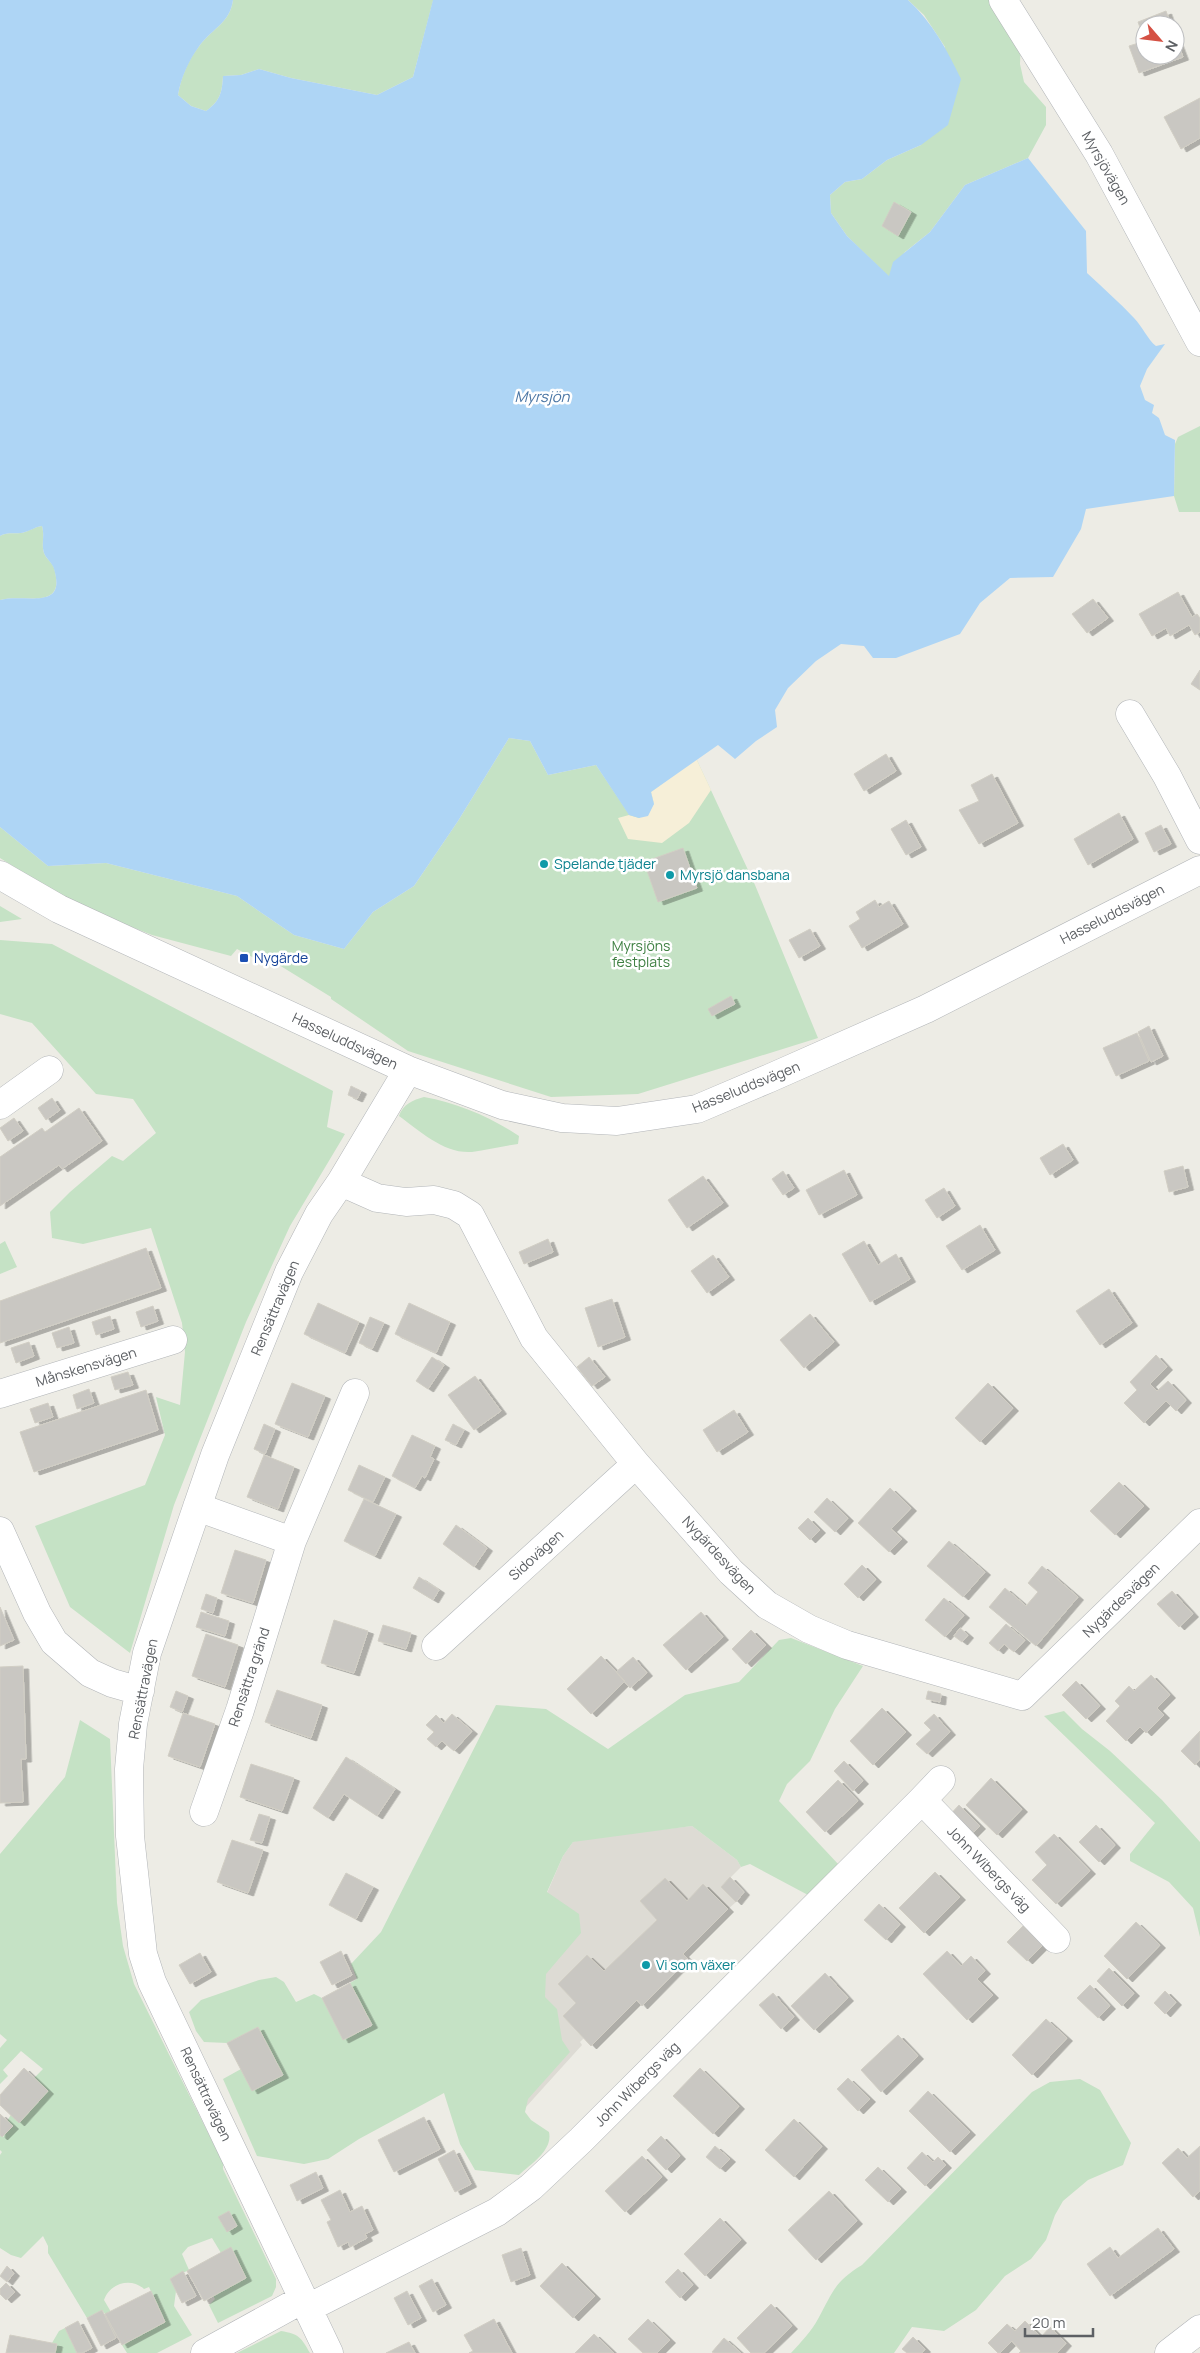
<svg xmlns="http://www.w3.org/2000/svg" width="1200" height="2353" font-family="Manrope,sans-serif">
	<style>
		.education { fill: #dddbd4 }
		.green { fill: #c5e2c5 }
		.sand { fill: #f6efd8 }
		.water { fill: #aed5f5 }
		.building { fill: #c9c7c2; stroke: #d1cec4; filter: url(#shadow) }
		.lines { fill: none; stroke-linecap: round; stroke-linejoin: round }
		.minor-casing { stroke: #b2b5b8; stroke-width: 29 }
		.minor { stroke: #fff; stroke-width: 28 }
		.culture-dot { fill: #0f9aa8; stroke: #fff; stroke-width: 2 }
		.transit-dot { fill: #1a4fb4; stroke: #fff; stroke-width: 2 }
		.labels { text-anchor: middle; stroke-width: 5; stroke-linejoin: round; paint-order: stroke }
		.street-label { font-size: 14px; fill: #5d6064; stroke: #fff }
		.culture-label { font-size: 14px; fill: #0d838f; stroke: #fff; text-anchor: start }
		.park-label { font-size: 14px; fill: #3f8043; stroke: #fff }
		.transit-label { font-size: 14px; fill: #164399; stroke: #fff; text-anchor: start }
		.water-label { font-size: 15px; font-style: italic; fill: #4c77a5; stroke: #fff }
	</style>
	<defs>
		<filter id="shadow"><feDropShadow dx="5.5" dy="3" stdDeviation="0" flood-color="#0004"/></filter>
	</defs>
	<rect width="100%" height="100%" fill="#edece5"/>
	<path class="education" d="M692,1826l45,34 4,7 -20,20 15,15 -8,7 -25,-24 -16,16 -22,-23 -25,23 17,19 -81,83 8,35 -4,4 2,3 -57,63 13,-194 25,-58 10,-14 15,-4z"/>
	<path class="green" d="M233,0h200v1l-20,76 -36,18 -86,-17 -32,-9 -18,6 -18,1c-1,17 -3,25 -17,35l-15,-5 -13,-11c3,-18 10,-35 22,-50 13,-17 30,-22 33,-45z
		M908,0h89l24,39 -1,25 4,18 22,25v18l-18,33 -63,27 -35,47 -25,20 -16,25 -42,-41 -16,-23 -1,-18 15,-13 17,-3 25,-19 34,-15 24,-98 -21,-32z
		M1200,426v86h-21l-5,-16 1,-52 3,-7z
		M42,526c3,10 -1,18 2,27 2,6 8,9 10,15 13,44 -30,25 -54,32v-64c8,-5 17,-1 25,-4 6,-2 10,-5 17,-6z
		M509,738l21,3 18,34 48,-10 33,49 25,-10 -3,-12 45,-34 59,127 63,153 -180,56 -87,3 -143,-46 -77,-52v-2l-52,-32 -10,1 -32,-17 -6,7 -79,-21 -78,-31 -74,-46v-31l48,39 58,-3 131,33 57,39 50,14 29,-37 41,-26 44,-65z
		M0,906l22,13 -22,3z
		M0,940l52,4 281,147 -6,36 18,7 -55,92 -44,96 -72,183 -44,148 -60,-46 -35,-81 110,-41 20,-50 -9,-38 24,8 5,-53 -3,-29 -31,-95 -68,16 -31,-6 -2,-26 20,-20 42,-36 11,5 33,-28 -23,-34 -37,-5 -64,-71 -32,-9z
		M424,1097c34,6 66,20 95,39l-1,8c-15,2 -31,6 -46,8 -28,2 -52,-21 -73,-36 4,-12 14,-16 25,-19z
		M5,1241l12,26 -17,7v-30z
		M791,1638l72,28 -28,43 -25,52 -23,23 -8,17 60,64 -31,30 -58,-31 -9,3 -4,-7 -45,-34 -119,16 -10,14 -16,36 32,22 2,19 -35,41 -1,23 12,12 5,31 8,12 -42,47 -3,13 6,8 18,12c4,18 -17,31 -30,43l-44,-5 -15,-26 -16,-51 -85,46 -31,20 -24,5 -47,-8 -34,-77 18,-10 41,6 -24,-48 -31,16 -23,-1 -8,-11 -7,-19 12,-12 58,-20 17,-3 8,5 12,20 18,-8 8,4 21,42 29,-14 -22,-43 7,-4 -6,-15 30,-32 115,-227 50,4 62,40 77,-54 54,-13 40,-42z
		M1064,1711l18,18 28,22 52,49 38,42v95l-7,-29 -24,-26 -39,-21v-7l25,-31 -111,-107z
		M80,1720l30,19 7,164 6,43 11,38 89,179v6l53,110v8l-4,9 -54,27 -9,-18 6,-6 -2,-3 33,-18 -25,-25 -9,-15 -24,9 -6,7 7,16 -19,9 6,12 -2,15 18,29 -35,18h-30l-5,-8 43,-23 -16,-35 -5,2c-13,-12 -34,-6 -40,11l7,12 -6,2 -3,-4 -15,8 -39,-65v-7l-5,-10 -22,22 -10,-3 -11,-7v-93l2,-3 -2,-2v-15l3,2 9,-11 -5,-5 27,-43 9,-9 -22,-18 -18,19 5,6 -8,8v-36l7,-8 -7,-6v-180l65,-77z
		M1080,2079l20,11 31,53 -8,22 -35,15 -25,21 -8,14 -9,25 -15,19 -26,17 -29,34 -32,21 -32,-4 -18,26h-103c10,-11 20,-21 27,-34 15,-27 16,-37 44,-54l170,-173 18,-10z
		M65,2328l12,25h-22l-3,-10 7,-12z
		M281,2331c18,3 20,6 29,22h-73z"/>
	<path class="sand" d="M696,758l15,32 -22,33 -27,20 -34,-4 -10,-21 11,-3 10,3 15,-14 -3,-12z"/>
	<path class="water" d="M0,0h233c-3,23 -20,28 -33,45 -11,15 -19,32 -22,50l13,11 15,5c14,-10 16,-18 17,-35l18,-1 18,-6 32,9 86,17 36,-18 20,-77h475c25,23 39,50 53,79l-13,46 -27,20 -34,15 -25,19 -17,3 -15,13 1,18 16,23 42,40 4,-14 37,-30 35,-47 63,-27 58,73 1,42c16,15 32,29 47,45 8,8 14,22 22,28l9,-2 -18,25 -7,17 5,14 9,5 -2,8 7,5 6,17 10,5 -1,56 -88,13 -5,20 -28,48 -43,1 -30,25 -20,31 -64,24h-23l-9,-12 -23,-2 -25,17 -28,27 -13,22 2,17 -21,14 -21,18 -17,-14 -67,47 3,12 -6,12 -9,2 -10,-3 -33,-50 -48,10 -18,-34 -21,-3 -51,83 -44,65 -41,26 -29,37 -50,-14 -57,-39 -131,-33 -58,3 -48,-39v-227c24,-7 67,12 54,-31 -2,-7 -8,-10 -10,-16 -3,-9 1,-17 -2,-27 -7,1 -10,4 -17,6 -8,3 -17,-1 -25,4z"/>
	<path class="building" d="M1166,11l5,14h-26v30h30v-19l8,21 -44,16 -10,-27 16,-5 -7,-19z
		M1200,98v40l-19,11 -17,-32z
		M894,202l17,10 -13,24 -16,-10z
		M1178,592l14,25 5,-3 3,4v14l-5,3 -6,-10 -19,11 -4,-8 -14,8 -13,-22z
		M1093,599l15,19 -21,15 -15,-19z
		M1200,670v20l-9,-6z
		M886,754l10,17 -32,20 -10,-17z
		M992,774l26,49 -39,21 -20,-34 20,-9 -8,-16z
		M1119,813l14,26 -45,26 -14,-26z
		M906,820l15,27 -15,8 -15,-26z
		M1161,825l10,19 -17,8 -9,-19z
		M683,848l14,40 -39,14 -14,-40z
		M875,900l4,7 10,-6 14,23 -41,24 -13,-22 11,-7 -4,-7z
		M810,929l10,17 -21,12 -10,-18z
		M731,996l4,8 -23,12 -4,-7z
		M1149,1026l14,30 -12,6 -13,-30z
		M1137,1033l12,28 -33,15 -13,-28z
		M351,1086l10,5 -4,8 -9,-4z
		M52,1098l8,12 -14,10 -8,-12z
		M79,1108l23,33 -40,28 -3,-4 -59,41v-49l42,-29 3,4z
		M14,1118l9,13 -15,10 -8,-13z
		M1063,1144l10,16 -23,15 -10,-17z
		M1183,1166l5,21 -19,5 -5,-21z
		M844,1170l13,25 -38,20 -13,-25z
		M783,1171l11,17 -11,7 -11,-16z
		M703,1176l20,27 -36,25 -19,-28z
		M944,1188l11,18 -18,12 -12,-18z
		M980,1225l15,25 -33,20 -16,-24z
		M548,1239l5,13 -29,12 -5,-12z
		M864,1241l14,24 18,-11 14,25 -40,23 -28,-48z
		M146,1248l15,40 -161,55v-42z
		M713,1255l16,22 -22,16 -16,-22z
		M1109,1289l23,34 -32,22 -24,-34z
		M612,1299l13,38 -27,10 -13,-39z
		M318,1303l41,19 -14,31 -41,-19z
		M409,1303l41,19 -14,31 -41,-19z
		M153,1306l5,15 -17,6 -5,-15z
		M810,1314l24,28 -30,26 -24,-28z
		M110,1316l4,13 -18,6 -4,-13z
		M370,1317l14,6 -12,26 -13,-6z
		M69,1327l5,16 -17,5 -5,-15z
		M29,1342l5,14 -18,7 -5,-15z
		M1156,1355l11,12 -17,17 7,7 11,-10 18,19 -10,11 -10,-10 -22,22 -20,-20 13,-13 -7,-8z
		M432,1357l12,8 -16,24 -12,-8z
		M589,1357l16,20 -13,9 -15,-19z
		M128,1372l5,13 -18,5 -4,-13z
		M475,1376l26,35 -27,19 -26,-35z
		M292,1383l33,13 -17,41 -33,-13z
		M988,1383l25,25 -33,34 -25,-24z
		M89,1389l5,14 -17,6 -4,-14z
		M146,1390l12,40 -124,42 -14,-40z
		M48,1403l5,14 -18,6 -5,-14z
		M734,1410l14,22 -31,20 -14,-22z
		M264,1424l11,5 -10,25 -11,-5z
		M453,1424l11,6 -8,15 -11,-5z
		M412,1435l23,11 -5,11 4,2 -9,19 -3,-2 -7,12 -23,-12z
		M264,1455l30,12 -16,42 -31,-12z
		M359,1465l26,12 -12,25 -25,-12z
		M1119,1482l25,24 -29,29 -25,-24z
		M890,1488l21,20 -20,21 11,10 -13,13 -31,-29z
		M827,1498l21,20 -13,14 -21,-20z
		M364,1499l32,15 -21,42 -31,-15z
		M808,1518l12,12 -10,10 -12,-12z
		M456,1525l31,23 -13,19 -31,-23z
		M949,1541l36,31 -22,25 -36,-31z
		M235,1550l31,10 -13,43 -32,-10z
		M862,1565l14,14 -18,19 -14,-14z
		M1042,1566l36,31 -42,49 -47,-39 16,-19 21,18 12,-14 -10,-9z
		M419,1577l20,13 -6,10 -20,-12z
		M1172,1591l21,23 -14,13 -22,-23z
		M206,1594l11,4 -4,15 -12,-4z
		M944,1598l20,17 -19,22 -20,-17z
		M0,1607l14,33 -14,6z
		M201,1612l28,9 -4,15 -29,-9z
		M701,1612l22,25 -37,33 -23,-25z
		M334,1620l34,11 -14,42 -33,-10z
		M1006,1624l19,16 -11,12 -10,-8 -6,7 -9,-8z
		M383,1625l28,8 -5,16 -28,-8z
		M960,1628l8,7 -6,7 -8,-6z
		M751,1630l15,15 -20,19 -14,-15z
		M206,1634l32,11 -13,42 -33,-11z
		M601,1656l24,25 -34,33 -24,-25z
		M633,1657l14,16 -17,15 -14,-16z
		M23,1666l3,93h-5l2,43 -23,1v-136z
		M1151,1675l19,20 -13,13 7,7 -18,18 -6,-6 -14,14 -20,-20 14,-15 -5,-5 14,-15 5,5z
		M1076,1681l24,25 -14,13 -24,-24z
		M277,1690l45,15 -11,33 -46,-16z
		M176,1691l12,5 -6,16 -12,-5z
		M928,1691l13,3 -1,8 -14,-3z
		M882,1708l24,24 -33,33 -23,-24z
		M183,1713l32,11 -15,43 -32,-11z
		M452,1714l20,17 -18,20 -12,-10 -6,6 -9,-8 7,-7 -8,-7 10,-10 8,8z
		M934,1714l16,18 -23,22 -11,-10 15,-14 -7,-7z
		M1200,1731v28l-5,6 -14,-14z
		M346,1757l49,32 -18,27 -33,-22 -16,24 -15,-10z
		M844,1761l19,20 -10,10 -19,-20z
		M251,1764l43,14 -12,33 -42,-14z
		M991,1778l31,31 -25,26 -31,-30z
		M838,1780l20,21 -33,31 -19,-20z
		M959,1805l21,21 -12,12 -21,-20z
		M259,1814l11,3 -8,26 -12,-3z
		M1096,1825l19,20 -16,17 -20,-20z
		M1054,1834l36,37 -34,33 -24,-24 15,-15 -12,-13z
		M232,1840l31,10 -15,43 -31,-11z
		M935,1872l25,25 -36,36 -25,-25z
		M346,1873l27,14 -17,32 -27,-14z
		M730,1877l14,15 -8,10 -15,-15z
		M665,1878l22,23 16,-17 25,25 -45,45 5,5 -46,47 -5,-6 -46,46 -28,-30 13,-13 -18,-19 29,-29 17,16 53,-51 -17,-19z
		M879,1904l21,20 -14,16 -22,-20z
		M1136,1922l24,23 -33,34 -23,-23z
		M1023,1926l20,19 -16,16 -20,-19z
		M341,1951l11,24 -20,10 -12,-23z
		M947,1951l14,15 10,-10 14,15 -8,8 16,16 -26,25 -44,-46z
		M200,1953l11,19 -21,12 -11,-19z
		M1109,1968l25,25 -12,13 -25,-25z
		M825,1973l23,25 -34,32 -23,-24z
		M350,1983l22,42 -29,15 -21,-42z
		M1090,1985l20,21 -12,12 -21,-20z
		M1165,1991l11,11 -11,12 -11,-11z
		M773,1993l21,24 -13,12 -22,-24z
		M1046,2019l21,19 -35,37 -20,-20z
		M258,2027l25,48 -31,16 -25,-48z
		M898,2035l20,21 -37,36 -20,-22z
		M24,2068l24,23 -29,32 -19,-18v-10z
		M700,2068l39,38 -26,28 -40,-38z
		M848,2078l22,21 -12,12 -21,-22z
		M928,2091l42,41 -20,20 -41,-41z
		M0,2114l13,12 -11,11 -2,-2z
		M424,2117l16,32 -46,23 -16,-32z
		M794,2119l28,27 -28,31 -29,-27z
		M661,2136l19,20 -14,14 -19,-20z
		M715,2146l15,13 -10,10 -14,-12z
		M1200,2146v45l-7,6 -31,-34 16,-15 9,10z
		M454,2150l17,34 -16,8 -17,-33z
		M922,2152l11,10 5,-5 8,8 -21,21 -18,-18z
		M642,2156l20,21 -37,35 -20,-21z
		M878,2167l23,22 -13,13 -23,-22z
		M316,2172l7,16 -26,13 -7,-16z
		M340,2190l10,22 12,-6 11,24 -8,4 2,4 -17,9 -2,-5 -10,5 -11,-25 4,-2 -10,-20z
		M829,2191l28,30 -41,39 -28,-30z
		M229,2211l8,15 -10,6 -9,-15z
		M720,2218l21,22 -36,36 -21,-22z
		M1158,2228l16,21 -64,47 -23,-32 23,-17 8,11z
		M231,2247l15,31 -42,23 -17,-30z
		M521,2248l9,27 -19,7 -9,-27z
		M562,2263l33,33 -22,22 -33,-32z
		M7,2266l7,7 -7,9 -7,-6z
		M678,2269l15,16 -13,13 -15,-16z
		M183,2271l13,25 -14,7 -12,-24z
		M432,2279l14,26 -13,7 -14,-26z
		M6,2283l9,9 -9,8 -6,-6v-5z
		M151,2291l14,31 -43,23 -17,-31z
		M407,2291l14,27 -13,7 -14,-27z
		M771,2304l21,22 -28,27h-13l-14,-15z
		M102,2310l14,28 -15,8 -14,-28z
		M494,2319l18,34h-43l4,-2 -9,-16z
		M648,2319l22,21 -13,13h-14l-15,-14z
		M78,2321l14,27 -10,5h-5l-12,-25z
		M1025,2321l16,16 9,-10 16,16 -9,10h-38l2,-2 -9,-10 -12,12h-2l-10,-10 19,-19 8,7z
		M594,2334l20,19h-39z
		M10,2335l47,9 -2,9h-49z
		M913,2337l12,12 -3,4h-15l-5,-4z
		M724,2338l17,15h-27l-2,-1z
		M409,2342l6,11h-29z"/>
	<g class="lines">
		<defs>
			<path id="minor" d="M1003,0l96,154 101,188
				M1130,714l37,62 33,64
				M0,875l59,34 349,161 94,35 60,13 55,3 80,-12 73,-31 156,-69 274,-139
				M0,1105l49,-35
				M341,1182l36,16 29,4 28,-2 20,5 16,10 64,123 102,126 95,108 36,33 42,24 38,16 175,51 178,-173
				M0,1394l173,-54
				M197,1507l95,34 63,-148
				M0,1531l37,82 17,29 36,31 22,10 28,8
				M436,1646l200,-182
				M922,1800l19,-20
				M204,1812l36,-102 52,-169
				M308,2308l189,-96 34,-25 50,-47 341,-340 134,139
				M205,2353l98,-54
				M329,2353l-177,-371 -9,-28 -13,-118 -1,-67 4,-45 14,-71 68,-198 74,-183 30,-58 22,-32 67,-112
				M1169,2353l31,-24"/>
		</defs>
		<use href="#minor" class="minor-casing"/>
		<use href="#minor" class="minor"/>
	</g>
	<g class="culture-dot">
		<circle cx="544" cy="864" r="5"/>
		<circle cx="670" cy="875" r="5"/>
		<circle cx="646" cy="1965" r="5"/>
	</g>
	<rect class="transit-dot" x="239" y="953" width="10" height="10" rx="2.5"/>
	<g class="labels">
		<g class="street-label">
			<text transform="translate(1106 168) rotate(60)" y="5">Myrsjövägen</text>
			<text transform="translate(1112 914) rotate(-27)" y="5">Hasseluddsvägen</text>
			<text transform="translate(345 1041) rotate(25)" y="5">Hasseluddsvägen</text>
			<text transform="translate(746 1087) rotate(-22)" y="5">Hasseluddsvägen</text>
			<text transform="translate(275 1308) rotate(-67)" y="5">Rensättravägen</text>
			<text transform="translate(86 1367) rotate(-17)" y="5">Månskensvägen</text>
			<text transform="translate(536 1555) rotate(-42)" y="5">Sidovägen</text>
			<text transform="translate(719 1555) rotate(47)" y="5">Nygärdesvägen</text>
			<text transform="translate(1121 1600) rotate(-44)" y="5">Nygärdesvägen</text>
			<text transform="translate(249 1677) rotate(-72)" y="5">Rensättra gränd</text>
			<text transform="translate(143 1689) rotate(-79)" y="5">Rensättravägen</text>
			<text transform="translate(989 1869) rotate(46)" y="5">John Wibergs väg</text>
			<text transform="translate(637 2084) rotate(-45)" y="5">John Wibergs väg</text>
			<text transform="translate(206 2094) rotate(65)" y="5">Rensättravägen</text>
		</g>
		<g class="culture-label">
			<text x="554" y="869">Spelande tjäder</text>
			<text x="680" y="880">Myrsjö dansbana</text>
			<text x="656" y="1970">Vi som växer</text>
		</g>
		<g class="park-label">
			<text x="641" y="951">Myrsjöns<tspan x="641" dy="16">festplats</tspan></text>
		</g>
		<g class="transit-label">
			<text x="254" y="963">Nygärde</text>
		</g>
		<g class="water-label">
			<text x="542" y="402">Myrsjön</text>
		</g>
	</g>
	<g transform="translate(1160 40) rotate(118)"><circle r="24" fill="#ffffff" stroke="#bebfc1"/>
	<path d="M0-4L9 19L0 12L-9 19Z" fill="#d55144"/>
	<text y="-8" font-size="14" font-weight="bold" text-anchor="middle" fill="#5d6064">N</text>
	</g>
	<path d="M1025 2328v8h68v-8" fill="none" stroke="#5d6064" stroke-width="2.5"/>
	<text x="1032" y="2328" font-size="15" fill="#5d6064" stroke="#ffffff" stroke-width="4" paint-order="stroke">20 m</text>
</svg>
